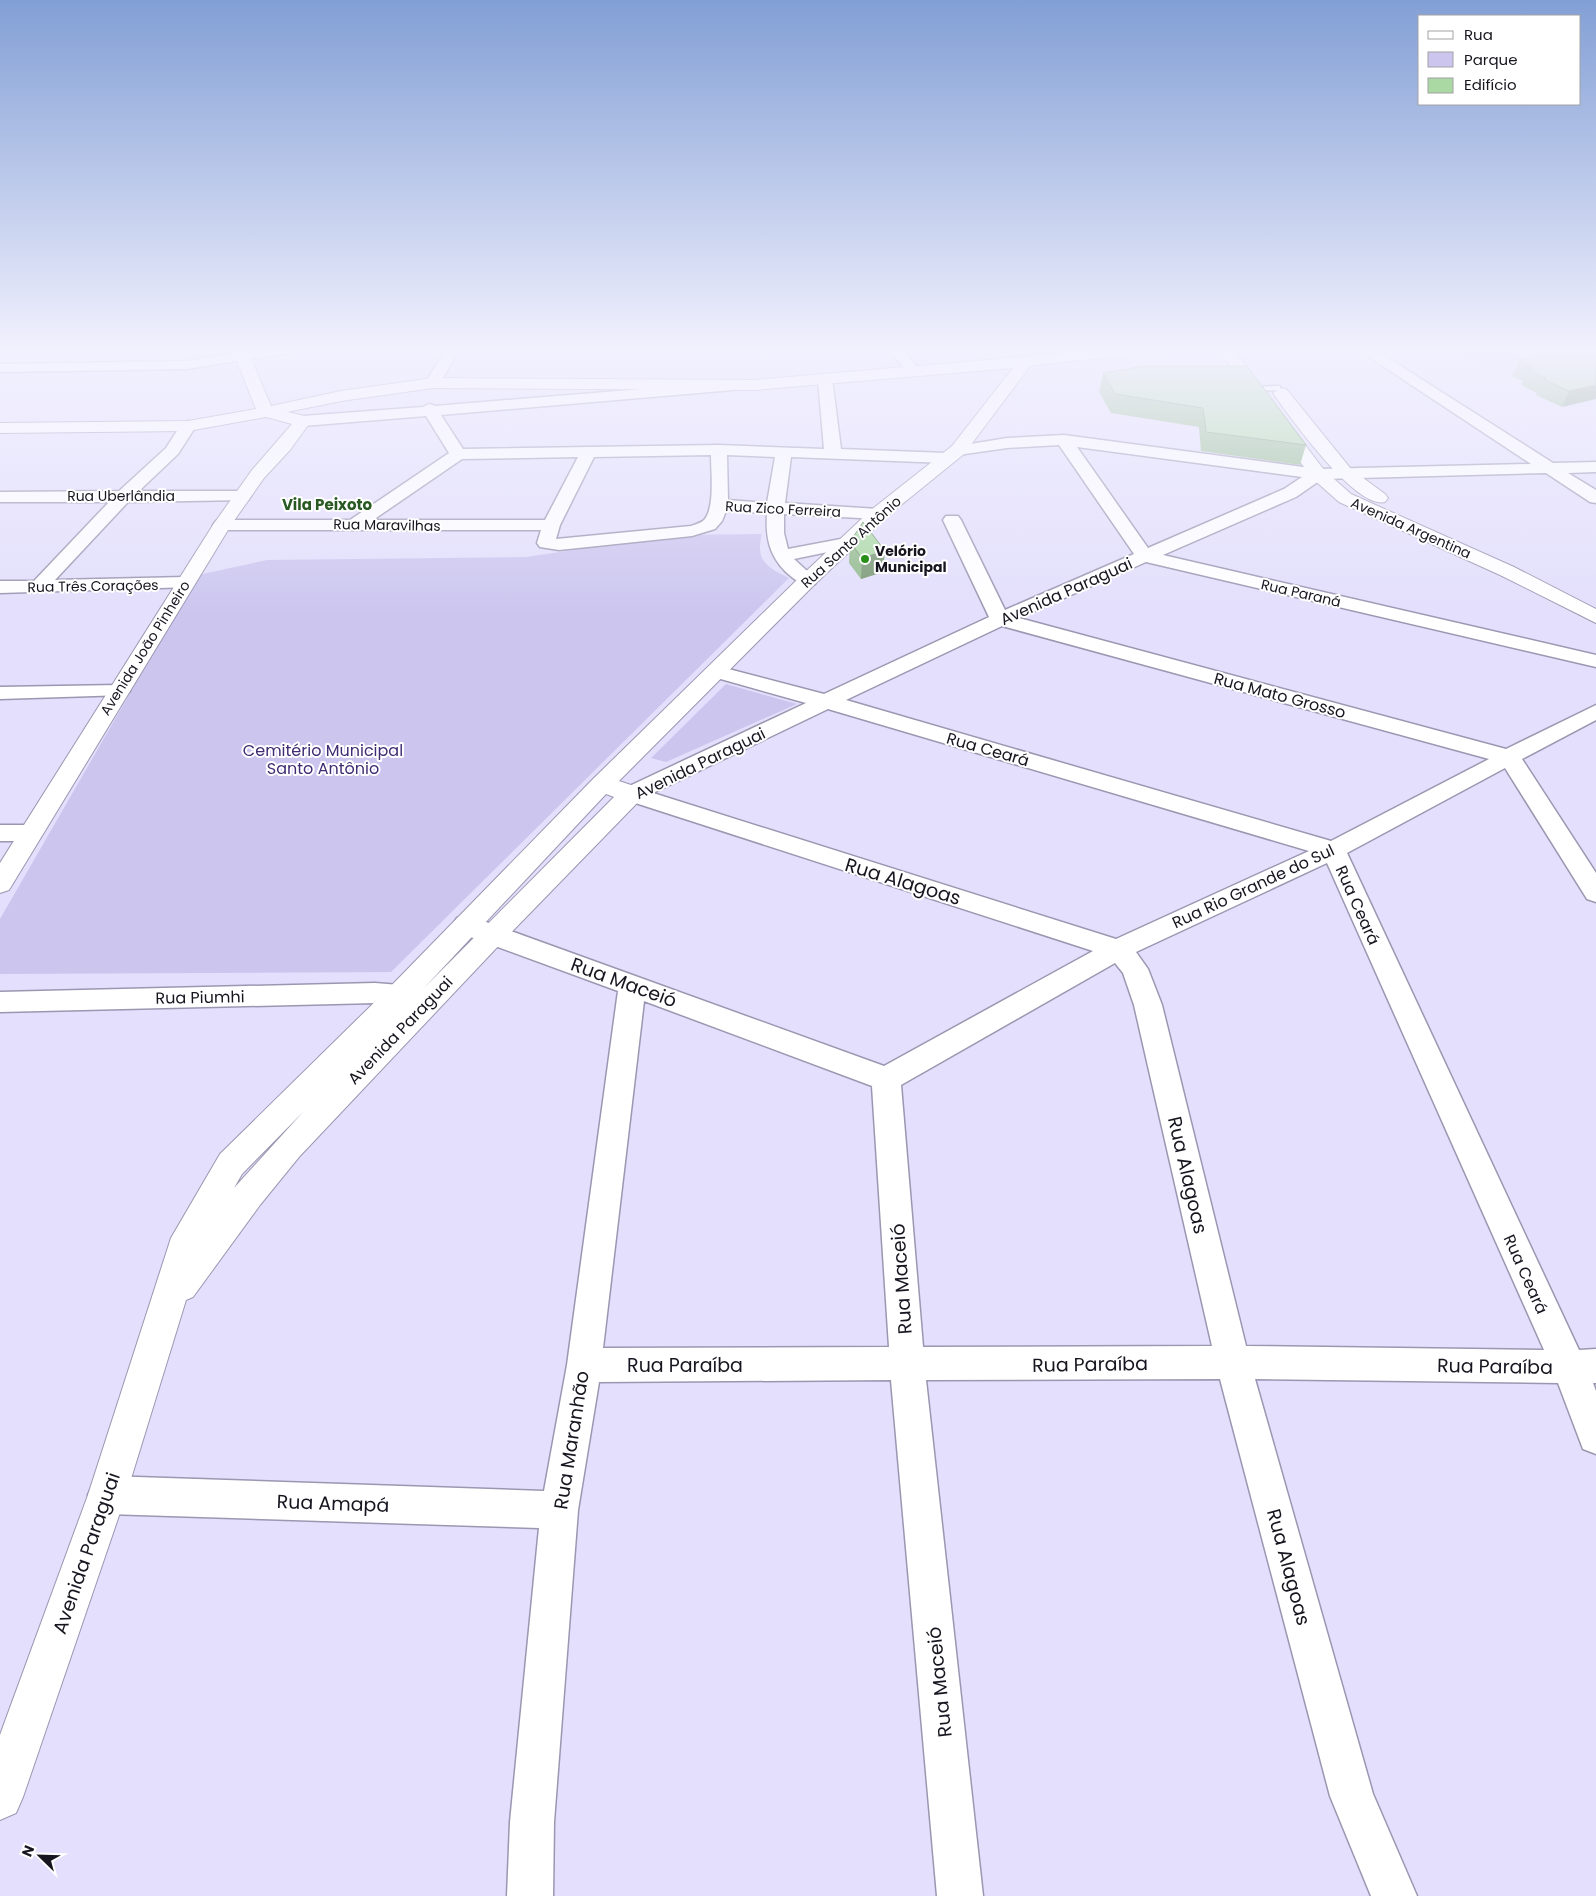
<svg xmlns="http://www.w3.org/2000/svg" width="1596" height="1896" font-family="Poppins,sans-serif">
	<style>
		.built { fill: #d8d2f6 }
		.green { fill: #ccc6ef }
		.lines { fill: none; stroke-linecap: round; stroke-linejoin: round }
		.lane-casing { stroke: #9b97b1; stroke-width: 3 }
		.street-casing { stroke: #9b97b1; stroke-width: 3 }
		.secondary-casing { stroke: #9b97b1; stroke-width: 2 }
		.primary-casing { stroke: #9b97b1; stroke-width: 2 }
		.lane { fill: #fff; fill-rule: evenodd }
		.street { fill: #fff; fill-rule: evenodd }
		.secondary { fill: #fff; fill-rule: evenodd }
		.primary { fill: #fff; fill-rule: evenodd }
		.wall { fill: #93bb8d }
		.shaded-wall { fill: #789873 }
		.building { fill: #abd9a4; stroke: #789873 }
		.poi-dot { fill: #279117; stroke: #fff; stroke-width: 2 }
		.labels { text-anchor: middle; stroke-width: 4; stroke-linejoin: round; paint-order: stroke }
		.far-street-label { font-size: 14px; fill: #17151f; stroke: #fff }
		.far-poi-label { font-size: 14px; font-weight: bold; fill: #17151f; stroke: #fff; text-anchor: start }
		.far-neighbourhood-label { font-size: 15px; font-weight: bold; fill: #295a23; stroke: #fff }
		.street-label { font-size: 16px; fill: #17151f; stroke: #fff }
		.park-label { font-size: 16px; fill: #402c73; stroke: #fff }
		.near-street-label { font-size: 19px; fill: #17151f; stroke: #fff }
	</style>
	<rect width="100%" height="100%" fill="#e3dffc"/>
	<path class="built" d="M1466,349h130v5l-96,23 -51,-24z"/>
	<path class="green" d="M762,534c-7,26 4,33 27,44l-398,394 -391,2v-55l198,-344 69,-15 259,-3 148,-22z
		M726,684l71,20 -131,58 -15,-4z"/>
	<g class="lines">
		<defs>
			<path id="lane" d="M1277,386h3v4l-24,1 -4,-2 4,-2z"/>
			<path id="street" d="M261,349h34l-7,4 -101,16 -187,3v-8l187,-3z
				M446,349h14l-22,37h-10l-3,-3z
				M889,349h14l18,23 -2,3h-10z
				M1357,349h17l179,114 43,-1v10l-28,1 28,17v13l-6,-1 -44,-29 -224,6 -26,18 -133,58 433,100v12l-450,-105 -127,56 487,131 90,-44v15l-74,39 74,114v29l-9,-3 -82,-131 -158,85 232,497 17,-1v34h-3l3,8v63l-13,-5 -25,-66 -303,-4 118,415 44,102h-46l-41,-100 -110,-417 -294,1 57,516h-46l-46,-516 -292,2 -21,128 -24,312 -1,74h-46l3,-74 29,-294 -432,-14 -13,-6 -6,-13 6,-13 13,-6 437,15 23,-126 51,-374 -161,-59 -4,-7 4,-7 9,-2 9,2 409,148 209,-115 -470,-152 -4,-5 4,-5 183,-86 -96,-27 -3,-4 3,-4 7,-2 107,28 165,-77 -46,-97 3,-4h12l3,4 44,90 129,-56 -75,-109 -52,3 -49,7 -8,-5 2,-3 55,-9 57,-3 254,34 213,-5zM1077,447l225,30 -18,12 -136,59zM1002,626l487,133 -158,82 -485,-141zM828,709l481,142 -193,88 -463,-146zM1327,863l217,487 -298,-4 -84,-341 -14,-36 -12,-17zM1115,963l8,10 11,32 78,341 -289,1 -22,-262zM644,1001l228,85 17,261 -286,1z
				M825,375l7,4 9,70 105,4 6,1 2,4 -2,4 -6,1 -155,-6 -6,46 93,6 6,1 3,4 -3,4 -6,1 -94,-5v19l4,16 58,-11 6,1 3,4 -3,4 -58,12 23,21 -2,4c-10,2 -14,0 -22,-6 -22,-17 -28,-37 -26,-65l-41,-2 -4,10 -7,8 -23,7 -133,14 -19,-3 -3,-4 4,-13h-319l-6,-1 -3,-4 3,-4 6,-1h128l99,-67 -23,-37 -123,10 -6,-2 -2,-3 2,-3 6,-2 120,-9 6,-3 6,2 293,-24 8,5 -3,3 -292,25 22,34 256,-4 105,4 -6,-70zM711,455c0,16 4,51 -6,64 -3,4 -9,5 -14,7l-135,13 4,-14 34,-68zM727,455l48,2 -8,46 -39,-3zM578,457l-33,63h-172l89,-61z
				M188,421l8,5 -18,28 -39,37h103l6,1 3,4 -3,4 -120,2 -73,78 130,-3 7,2 3,4 -3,4 -192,6v-12h34l75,-79h-109v-10l119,-1 47,-43 16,-25z
				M119,685l7,2 4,4 -4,4 -126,4v-12z
				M0,825h30l8,2 4,6 -4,6 -8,2h-30z
				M375,983l25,2 28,10 4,7 -4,7 -10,3 -20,-7 -23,-2 -375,9v-20z"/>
			<path id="secondary" d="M232,349h15l24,57 70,-15 92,-13 321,2 271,-23 70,-8h72l-8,5 -36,1 -93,11 -66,88 -79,64 -70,66 -196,197 21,7 3,6 -3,6 -137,141 -204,216 -39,48 -67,92 -7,3 -60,195 -103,302 -7,16 -16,7v-85l88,-240 83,-257 49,-84 170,-167 203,-208 208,-203 70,-66 81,-64 61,-78 -259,22 -321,-2 -92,13 -54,11 22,5 2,4 -21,29 -26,28 -33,47 -222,365 -9,3v-30l213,-338 39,-55 40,-46 -26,-7 -78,14 -188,2v-10l188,-2 68,-12zM606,794l8,3 -191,192zM304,1111l-70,77 8,-14z"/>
			<path id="primary" d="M1218,349h15l91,121 27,24 163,73 82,42v14l-96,-48 -161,-73 -27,-24z
				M1281,388l6,2 64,79 34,25 3,4 -3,4c-30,7 -95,-85 -112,-109z"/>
		</defs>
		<use href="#lane" class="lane-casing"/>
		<use href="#street" class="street-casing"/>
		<use href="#secondary" class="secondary-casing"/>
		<use href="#primary" class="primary-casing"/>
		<use href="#lane" class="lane"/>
		<use href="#street" class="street"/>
		<use href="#secondary" class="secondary"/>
		<use href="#primary" class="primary"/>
	</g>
	<path class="wall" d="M1530,349h66l-34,58 -26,-12 1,-2 -16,-8 2,-4 -11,-5 7,-16 23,-5z
		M1103,373l203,72 -6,20 -99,-14 -2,-24 -88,-14 -12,-21z
		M850,542l33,30 -22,7 -12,-16z"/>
	<path class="shaded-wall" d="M1596,385v14l-34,8 7,-16z
		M885,551l-2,21 -22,7 1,-21z"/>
	<path class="building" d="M1567,349h29v36l-27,6 -26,-12 3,-1 -18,-9 6,-1 -15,-8z
		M1144,366h103l59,79 -100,-13 -3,-24 -88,-14 -12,-21z
		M863,522l22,29 -23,7 -12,-16z"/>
	<linearGradient id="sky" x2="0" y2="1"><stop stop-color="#829fd5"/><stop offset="0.57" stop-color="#f2f1fe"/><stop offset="1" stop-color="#f2f1fe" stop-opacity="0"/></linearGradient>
	<rect width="1596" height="614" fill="url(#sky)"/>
	<circle class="poi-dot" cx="865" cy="559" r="5"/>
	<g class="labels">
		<g class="far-street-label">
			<text x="121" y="501">Rua Uberlândia</text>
			<text transform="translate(783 509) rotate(3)" y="5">Rua Zico Ferreira</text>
			<text transform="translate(387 525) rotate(1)" y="5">Rua Maravilhas</text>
			<text transform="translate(1411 528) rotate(24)" y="5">Avenida Argentina</text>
			<text transform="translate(851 542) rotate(-42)" y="5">Rua Santo Antônio</text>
			<text transform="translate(93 586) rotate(-1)" y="5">Rua Três Corações</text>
			<text transform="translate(1301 593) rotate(13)" y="5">Rua Paraná</text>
			<text transform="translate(145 648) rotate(-58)" y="5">Avenida João Pinheiro</text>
		</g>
		<g class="far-poi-label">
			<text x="875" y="556">Velório<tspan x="875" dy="16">Municipal</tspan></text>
		</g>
		<g class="far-neighbourhood-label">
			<text x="327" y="510">Vila Peixoto</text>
		</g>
		<g class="street-label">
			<text transform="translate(1066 591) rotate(-24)" y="6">Avenida Paraguai</text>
			<text transform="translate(1280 695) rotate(15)" y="6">Rua Mato Grosso</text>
			<text transform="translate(988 749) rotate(16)" y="6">Rua Ceará</text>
			<text transform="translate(700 763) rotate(-26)" y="6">Avenida Paraguai</text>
			<text transform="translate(1253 886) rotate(-25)" y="6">Rua Rio Grande do Sul</text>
			<text transform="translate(1358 905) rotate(66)" y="6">Rua Ceará</text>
			<text transform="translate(200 997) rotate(-1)" y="6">Rua Piumhi</text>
			<text transform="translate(400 1030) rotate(-46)" y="6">Avenida Paraguai</text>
			<text transform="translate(1526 1274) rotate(66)" y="6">Rua Ceará</text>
		</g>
		<g class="park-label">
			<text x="323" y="756">Cemitério Municipal<tspan x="323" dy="18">Santo Antônio</tspan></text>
		</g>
		<g class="near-street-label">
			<text transform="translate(903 881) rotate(17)" y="7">Rua Alagoas</text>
			<text transform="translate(624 982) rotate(20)" y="7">Rua Maceió</text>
			<text transform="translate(1188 1175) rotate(77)" y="7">Rua Alagoas</text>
			<text transform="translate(901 1279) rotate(-94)" y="7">Rua Maceió</text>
			<text transform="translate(1090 1364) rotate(-1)" y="7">Rua Paraíba</text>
			<text x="685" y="1372">Rua Paraíba</text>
			<text transform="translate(1495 1366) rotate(1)" y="7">Rua Paraíba</text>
			<text transform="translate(571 1440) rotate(-81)" y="7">Rua Maranhão</text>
			<text transform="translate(333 1503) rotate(2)" y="7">Rua Amapá</text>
			<text transform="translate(86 1553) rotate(-71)" y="7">Avenida Paraguai</text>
			<text transform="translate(1289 1567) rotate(75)" y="7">Rua Alagoas</text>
			<text transform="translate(939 1682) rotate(-96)" y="7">Rua Maceió</text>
		</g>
	</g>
	<rect x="1418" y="15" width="162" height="90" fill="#ffffff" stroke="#a2a1a5"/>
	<rect x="1428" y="31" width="25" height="8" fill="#ffffff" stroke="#a2a1a5"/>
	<text x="1464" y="40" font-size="15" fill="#17151f">Rua</text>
	<rect x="1428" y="52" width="25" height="15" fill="#ccc6ef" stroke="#a2a1a5"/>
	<text x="1464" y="65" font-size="15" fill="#17151f">Parque</text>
	<rect x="1428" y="78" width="25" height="15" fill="#abd9a4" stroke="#a2a1a5"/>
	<text x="1464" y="90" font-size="15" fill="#17151f">Edifício</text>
	<g transform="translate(40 1856) rotate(293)" stroke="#ffffff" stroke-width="4" paint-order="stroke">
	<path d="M0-4L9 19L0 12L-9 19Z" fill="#17151f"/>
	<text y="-8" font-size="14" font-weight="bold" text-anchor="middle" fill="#17151f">N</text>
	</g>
</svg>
